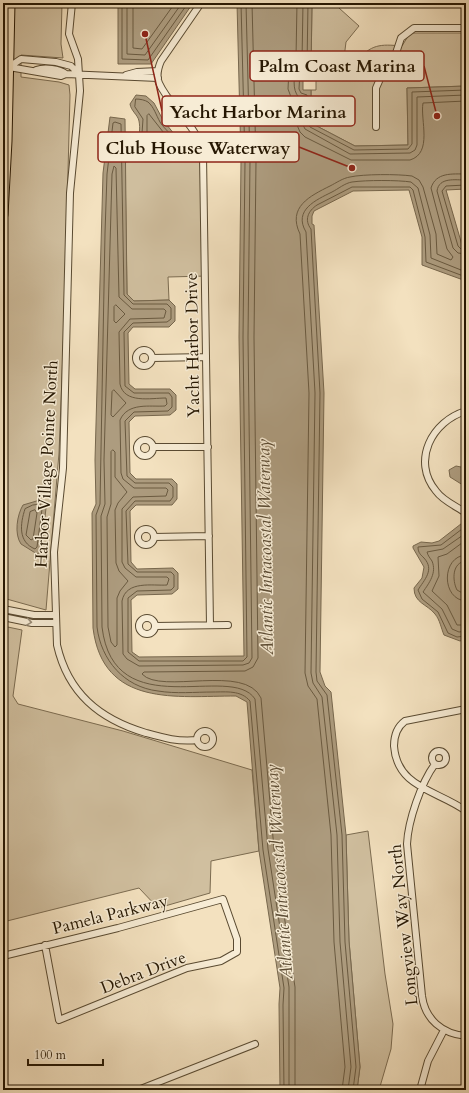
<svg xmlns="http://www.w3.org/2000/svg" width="469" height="1093" font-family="Cardo,serif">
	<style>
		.green { fill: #d0bf9f; stroke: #7b6b50 }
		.water { fill: #ad9c7f; stroke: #77674d }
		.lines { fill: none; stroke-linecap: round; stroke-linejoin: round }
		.shore { stroke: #6a5a40; stroke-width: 1 }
		.minor-casing { stroke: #594a31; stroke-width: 8 }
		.primary-casing { stroke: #261702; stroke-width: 11 }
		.minor { stroke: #f7ecd5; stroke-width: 6 }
		.primary { stroke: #f3e1bf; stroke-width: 9 }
		.oneway { stroke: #998c76 }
		.labels { text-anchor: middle; stroke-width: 3; stroke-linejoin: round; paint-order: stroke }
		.street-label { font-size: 17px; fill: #261702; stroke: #f7ecd5 }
		.water-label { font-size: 18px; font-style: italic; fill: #5c4c34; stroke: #f7ecd5 }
		.leader { fill: none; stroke: #8f2418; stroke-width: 1.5 }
		.callout-dot { fill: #8f2418; stroke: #f7ecd5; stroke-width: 1.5 }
		.callout { fill: #f7ecd5; stroke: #8f2418; stroke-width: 1.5 }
		.callout-label { font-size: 18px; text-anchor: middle; font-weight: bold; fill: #261702 }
	</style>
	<rect width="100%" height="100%" fill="#f3e1bf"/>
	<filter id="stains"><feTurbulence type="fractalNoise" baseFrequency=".005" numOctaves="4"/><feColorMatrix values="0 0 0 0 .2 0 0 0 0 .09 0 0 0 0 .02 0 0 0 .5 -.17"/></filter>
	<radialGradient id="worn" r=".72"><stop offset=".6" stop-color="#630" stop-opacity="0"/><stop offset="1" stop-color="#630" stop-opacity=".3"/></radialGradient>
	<path class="green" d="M13,3h49l-1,41 2,14 -42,-3v22l38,5 10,3 1,10 -6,231 -5,127 -13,157 -43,-12v-339l7,-118z
		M312,3h27v5l20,18 -13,16 -2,16 12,4c15,-18 24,-18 46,-16l8,-13h56v53l-59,2 1,57 -53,1 -44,-23v-33h5v-18h-5z
		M143,159l15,2 6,-2 41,2 2,115 -39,1 1,23 -35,1 -7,-7 -2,-132z
		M3,626l19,4 -9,66 5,8 105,27 129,39 7,81 -48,10 -1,32 -52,15 -19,-20 -136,34z
		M368,831l17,143 8,50 -2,25 -12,41h-22l3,-23 -11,-126 -3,-106z"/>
	<path class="water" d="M118,3h75l-42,61h-33z
		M237,3h75l-1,69h-8v18h8v33l44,23 53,-1 -1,-57 59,-2v103l-20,1 16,55h4v36l-44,-16v-28l-13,-47 -56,1 -39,20 -2,5v8l2,1 10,168 -4,279 5,14 6,6 15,143 3,106 11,126 -3,23h-77l-1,-86 1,-16 -21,-137 -12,-149 -11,-6c-59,0 -133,12 -143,-68l-1,-115 4,-9 -1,-44 8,-287 7,-56 15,2 2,175 7,7 35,-1 6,6v15l-6,6h-36l-5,6 1,51 6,5h35l6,6v15l-6,5 -35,1 -6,6 1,51 6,6h36l5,5v15l-5,6h-36l-6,6 1,51 6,7 36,-1 5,5v16l-6,5 -35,1 -6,5 1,52 7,5 105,-1 -5,-319 2,-176z
		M136,95l10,1 8,7 9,17 19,24 4,9 -3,7 -19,-1 -6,2 -15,-2c-10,-17 -1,-22 -4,-38 -1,-6 -8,-10 -9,-17z
		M456,466l10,2v19l-16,-10 -1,-7z
		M40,500l5,3 1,5 -5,44 -4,2 -16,-10c-7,-10 -4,-29 2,-39z
		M466,520v45l-3,13 3,14v47l-6,2 -16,-6c-3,-7 -4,-15 -9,-21 -8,-10 -21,-11 -21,-26l8,-10 2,-11 -11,-19v-2l8,-4 11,1 7,-2z"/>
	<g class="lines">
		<path class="shore" d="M122,3v56l26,1 40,-57
			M127,3v51l18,1 37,-52
			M133,3v45l9,1 33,-46
			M241,3l4,158 -2,176 4,320 -4,4h-104l-11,-9v-54l9,-7 34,-1 3,-3v-12l-3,-3h-34l-9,-8 -2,-53 9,-10h35l3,-4v-10l-4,-4h-34l-8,-7 -2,-55 9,-9 34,-1 4,-4v-10l-3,-4h-35l-9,-7 -1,-54 9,-9 34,-1 4,-3v-11l-4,-4h-34l-9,-9 -3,-171 -6,-2 -2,1 -6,51 -2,59 -5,271 -4,11 1,112c4,33 27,60 61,64 18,3 37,1 55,1 13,0 28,-2 37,9l13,149 21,138 -1,17 1,85
			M246,3l4,158 -2,176 4,321 -3,5 -6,2 -104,1 -12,-7 -4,-5 -1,-53c4,-21 31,-15 45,-16l2,-6 -2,-2h-31l-11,-9 -3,-6v-53l11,-12 33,-1 2,-6 -2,-2h-32l-11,-9 -2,-6 -1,-53c8,-18 30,-13 45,-14l2,-2 -1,-6c-15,0 -42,6 -46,-14l-1,-52 11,-13 34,-1 2,-7 -2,-2h-32l-13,-12 -3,-129 -2,-2 -2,8 -8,286 1,44 -4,12 1,111c12,100 129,35 153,72l13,150 21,138v103
			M252,3l4,158 -2,176 4,321 -5,9 -8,4 -101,1 -2,2c19,21 103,-11 119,24l13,151 21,138v103
			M297,3l-1,55 -7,11 -1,20 3,8 5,6 1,22 3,7 5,5 46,23h59c23,-7 10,-40 13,-57l43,-2
			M303,3l-1,58 -7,9c-1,12 -3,23 7,30v23l3,6 45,25 60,-1 5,-3 2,-5v-48l49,-2
			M308,3l-1,63 -7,5 -1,18 2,4 6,2v28l3,4 44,23 54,-1 4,-5v-52l54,-2
			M136,99c4,0 9,1 12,3 6,5 8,13 12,20 5,9 25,22 20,34l-16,-1 -7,2 -12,-2 -4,-7 2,-29 -8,-12z
			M149,114l22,28 2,7 -17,3 -7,-1 -2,-5v-30z
			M466,180c-11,0 -27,-3 -29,11l16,57 5,5 8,1
			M466,185l-20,1 -4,5 16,55 3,3h5
			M116,305l9,9 -9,9 -2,-2v-14z
			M114,390l12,13 -13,14 -2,-2 1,-23z
			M113,450l2,2v25l12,15 -9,11 -3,7 1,53 3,8 9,10 -8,10 -3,7v47l-2,2 -4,-5 -3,-15 -1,-110 4,-13v-52z
			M33,505l7,-1 2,5 -5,38 -2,2c-17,-7 -15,-25 -10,-40z
			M35,510l2,3 -4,26 -2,1 -5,-5 4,-23z
			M466,526l-25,19 -23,2c0,6 3,8 6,11 11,12 0,22 -6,32l4,9 16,13 10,21 9,4 9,-1
			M466,533l-23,16 -16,3c1,4 3,6 5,9 5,12 -3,22 -9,31l19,17 10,20 7,3 7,-1
			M466,540l-19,14 -9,3 1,19 -7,15 15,14 10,20h9
			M466,555c-25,1 -25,45 0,46
			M466,561c-14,1 -14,19 -9,29l9,5
			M342,1090l3,-23 -11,-125 -3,-107 -14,-136 -9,-13 -3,-13 4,-280 -9,-159c-13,-27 10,-38 30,-48 6,-3 13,-8 20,-9 13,-3 48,-3 62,-1l7,4 4,7 13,47 1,20 14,6 2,-3 -6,-8 -16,-61c5,-16 21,-14 35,-14
			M348,1090l3,-23 -11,-125 -3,-107 -15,-138 -9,-14 -2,-10 4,-280 -9,-161c-13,-22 10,-32 26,-40 6,-3 13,-9 20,-10 14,-2 46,-2 59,0l7,6 12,47 1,23 35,14
			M353,1090l3,-23 -11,-125 -3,-107 -15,-140 -10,-14 -1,-9 4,-279 -9,-164c-7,-9 -3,-18 6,-24l35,-18h58l3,3 12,47 1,25 40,15"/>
		<defs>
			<path id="minor" d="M72,3l-3,31 9,25 2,32 -10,102 -7,275 -9,84 3,93c11,48 42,74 89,88 18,5 32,9 51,7
				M201,3l-40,58c-3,7 -5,15 -2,22 11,25 40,43 44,72l7,470
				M9,67l52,9 5,-2 92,4
				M9,67l12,-8 35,3 15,4 8,8
				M36,70c9,-3 23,-1 30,4
				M126,75l11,-3 21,-1
				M376,127v-39l4,-9 12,-14 9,-27 13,-10h52
				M136 358a8 8 0 1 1 16 0a8 8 0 1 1-16 0Z
				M152,358l54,-1
				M466,411c-34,10 -55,50 -30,80 7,10 20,15 30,22
				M137 448a8 8 0 1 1 16 0a8 8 0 1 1-16 0Z
				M153,447h55
				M138 537a8 8 0 1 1 16 0a8 8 0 1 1-16 0Z
				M154,537l55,-1
				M3,609l31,6h21
				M3,617l29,6h23
				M139 626a8 8 0 1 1 16 0a8 8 0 1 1-16 0Z
				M155,626l73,-1
				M466,709l-61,12c-8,6 -11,15 -11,25 3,42 43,44 72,65
				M197 739a8 8 0 1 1 16 0a8 8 0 1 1-16 0Z
				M432 758a7 7 0 1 1 14 0a7 7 0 1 1-14 0Z
				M435,764c-14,19 -27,57 -28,80l15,152c3,23 20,38 44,40
				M3,956l115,-28 105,-29 14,40v13l-16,9 -34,7 -128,52 -14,-75
				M138,1090l117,-46
				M420,1090l8,-29 16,-31"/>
			<path id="primary" d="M3,215l4,-74 3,-138"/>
		</defs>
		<use href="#minor" class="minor-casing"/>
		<use href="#primary" class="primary-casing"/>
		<use href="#minor" class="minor"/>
		<use href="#primary" class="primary"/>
	</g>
	<defs><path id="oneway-chevron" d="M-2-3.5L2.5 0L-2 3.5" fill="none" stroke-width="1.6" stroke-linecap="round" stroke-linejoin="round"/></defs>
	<use class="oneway" href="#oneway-chevron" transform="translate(29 622) rotate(9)"/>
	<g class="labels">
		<g class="street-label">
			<text transform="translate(192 345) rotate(-91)" y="6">Yacht Harbor Drive</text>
			<text transform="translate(46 464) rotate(-87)" y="6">Harbor Village Pointe North</text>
			<text transform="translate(110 914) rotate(-14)" y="6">Pamela Parkway</text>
			<text transform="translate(403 925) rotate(-96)" y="6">Longview Way North</text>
			<text transform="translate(143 972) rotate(-21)" y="6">Debra Drive</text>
		</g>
		<g class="water-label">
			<text transform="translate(265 547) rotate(-91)" y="6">Atlantic Intracoastal Waterway</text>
			<text transform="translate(279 872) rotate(-94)" y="6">Atlantic Intracoastal Waterway</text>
		</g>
	</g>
	<path class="leader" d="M437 116L424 66M145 34L162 111M352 168L299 147"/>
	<g class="callout-dot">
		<circle cx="437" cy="116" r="4"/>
		<circle cx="145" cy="34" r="4"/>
		<circle cx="352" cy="168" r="4"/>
	</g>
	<g class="callout">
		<rect x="250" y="51" width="174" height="30" rx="4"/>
		<rect x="162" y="96" width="193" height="30" rx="4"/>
		<rect x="98" y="132" width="201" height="30" rx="4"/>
	</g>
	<g class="callout-label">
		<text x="337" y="72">Palm Coast Marina</text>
		<text x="258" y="118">Yacht Harbor Marina</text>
		<text x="198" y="154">Club House Waterway</text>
	</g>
	<rect width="469" height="1093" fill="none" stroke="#f3e1bf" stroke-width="16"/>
	<rect x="4" y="4" width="461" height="1085" fill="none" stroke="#261702" stroke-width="2"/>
	<rect x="8" y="8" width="453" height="1077" fill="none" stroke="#261702"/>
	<path d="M28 1059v6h75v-6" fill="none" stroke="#261702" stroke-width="2"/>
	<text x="34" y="1059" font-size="12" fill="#261702" stroke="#f7ecd5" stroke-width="3" paint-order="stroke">100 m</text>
	<rect width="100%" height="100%" filter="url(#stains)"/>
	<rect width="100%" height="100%" fill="url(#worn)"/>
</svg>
